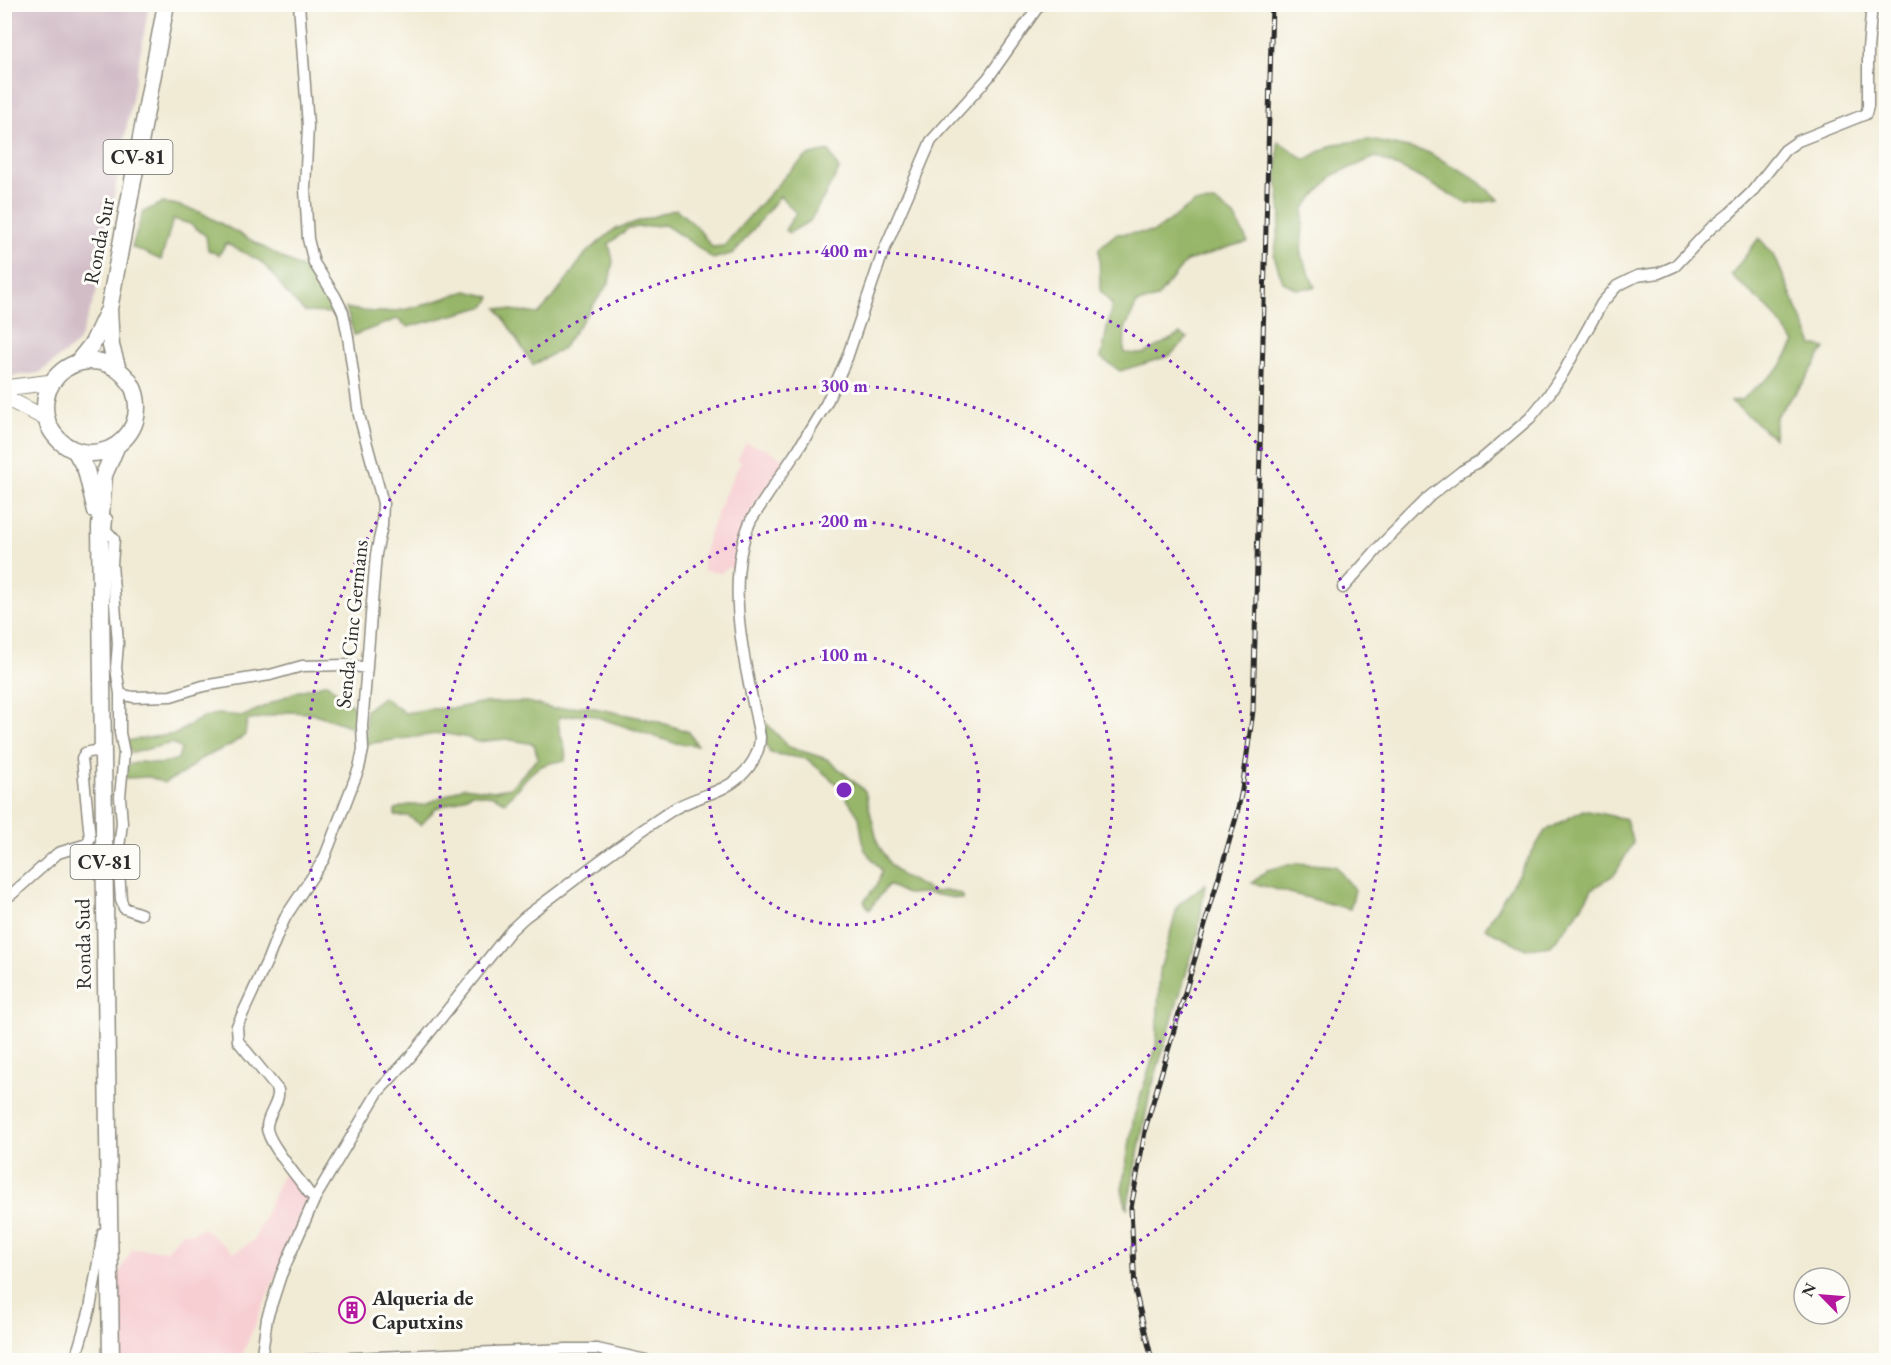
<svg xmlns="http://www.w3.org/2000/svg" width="1891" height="1365" font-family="'EB Garamond',serif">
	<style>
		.built { fill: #f7cfd3 }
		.industrial { fill: #d2bdc7 }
		.forest { fill: #97b669; stroke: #61704a; stroke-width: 1.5 }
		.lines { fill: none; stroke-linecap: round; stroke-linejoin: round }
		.street-casing { stroke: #8e8b80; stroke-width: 13 }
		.secondary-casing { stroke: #8e8b80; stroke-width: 17 }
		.primary-casing { stroke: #8e8b80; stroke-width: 19 }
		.street { stroke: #fff; stroke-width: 10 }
		.secondary { stroke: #fff; stroke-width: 15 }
		.primary { stroke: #fff; stroke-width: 16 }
		.rail-casing { stroke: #2b2b2b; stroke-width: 5 }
		.rail { stroke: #fdfcf7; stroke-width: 3; stroke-dasharray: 9; stroke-linecap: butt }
		.ring { fill: none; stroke: #7b2cbf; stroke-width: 3; stroke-dasharray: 3 6 }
		.labels { text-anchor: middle; stroke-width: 6; stroke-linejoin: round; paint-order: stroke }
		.shield { fill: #fdfcf7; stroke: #6a6a68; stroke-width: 1.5 }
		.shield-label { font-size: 20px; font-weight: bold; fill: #2b2b2b }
		.street-label { font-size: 21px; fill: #2b2b2b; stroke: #fdfcf7 }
		.poi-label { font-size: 21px; font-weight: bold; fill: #2b2b2b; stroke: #fdfcf7; text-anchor: start }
		.centre { fill: #7b2cbf; stroke: #fdfcf7; stroke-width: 3 }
		.ring-label { font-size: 18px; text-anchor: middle; font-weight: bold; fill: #7b2cbf; stroke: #fdfcf7; stroke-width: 6; stroke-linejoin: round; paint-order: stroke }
	</style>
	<rect width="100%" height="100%" fill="#fdfcf7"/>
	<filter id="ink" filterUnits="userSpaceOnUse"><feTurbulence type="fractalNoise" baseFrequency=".0167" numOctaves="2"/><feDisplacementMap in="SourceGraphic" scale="12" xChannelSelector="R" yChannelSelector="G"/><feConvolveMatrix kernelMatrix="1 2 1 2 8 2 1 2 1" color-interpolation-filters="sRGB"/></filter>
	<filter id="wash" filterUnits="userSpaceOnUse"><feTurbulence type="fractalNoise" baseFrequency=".008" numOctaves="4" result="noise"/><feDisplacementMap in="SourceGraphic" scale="24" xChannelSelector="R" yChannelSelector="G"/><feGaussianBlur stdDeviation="1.35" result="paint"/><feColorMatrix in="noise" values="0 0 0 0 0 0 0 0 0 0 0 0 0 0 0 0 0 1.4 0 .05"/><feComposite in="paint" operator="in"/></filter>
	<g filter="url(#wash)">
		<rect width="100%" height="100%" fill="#f1ebd5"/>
		<path class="built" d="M746,443l22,7 17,10 -37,56 -14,53 -5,-2 -8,6 -18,-3v-14l6,-22 17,-43 15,-29 -4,-2z
			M286,1173l23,26 -67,156 -5,5h-116v-40l-4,-43 15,-28 35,1 16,-19 10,3 9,-7 32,26 20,-13 29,-66z"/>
		<path class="industrial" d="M5,4l144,1 -53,289 -18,49 -39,30 -34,4z"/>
		<path class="forest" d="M1370,140l57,12 46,25 26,23 -32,4 -58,-32 -33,-15 -43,18 -29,33 -3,47 14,32 -18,2 -14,-7 -9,-26 7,-41 -4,-38 1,-36 27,19 28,-16z
			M829,151l10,19 -29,51 -21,12 -4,-3 11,-17 -16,-17 -46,57 -21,6 -19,-15 -29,-19 -36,3 -20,16 4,17 -4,22 -47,66 -29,16 -36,-57 41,6 16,-17 32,-44 29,-24 61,-20 21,18 15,20 12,-1 16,-19 47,-53 20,-18z
			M1216,202l18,14 14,26c-23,4 -39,14 -62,19l-29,37 -20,5 -12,26 -1,24 19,1 37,-20 8,4 -19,18 -49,15 -19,-13 11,-53 -12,-15 -1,-42 17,-14 38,-2 40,-29z
			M162,203l11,1 27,8 110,61 17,18 8,14 -6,8 -24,-1 -18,-18 -14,-20 -13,-13 -34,-18 -7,12 -11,-5 -2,-14 -16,-12 -17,-5 -12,41 -29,-13 11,-35z
			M1759,238l15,17 39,90 12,3 -20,33 -29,35 -2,22 -43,-37 10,-1 38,-31 16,-26 -25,-33 -39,-35z
			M467,291l24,6 -5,9 -78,21 -11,-8 -43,16 -8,-27c51,11 74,-3 121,-17z
			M327,683l32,29 -4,16 -43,-15 -25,-1 -40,9 -2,14 -16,11 -27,12 -20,16 -18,9 -14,-6 -24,1 1,-13 14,-3 20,2 17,-5 3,-10 -9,-6 -40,10 -7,-12 51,-7 27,-17 15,-3 26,2 49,-23z
			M383,697l22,16 24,-4 27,-1 24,-5 47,-1 26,7 32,-3 71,15 33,11 8,13 -23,-2 -86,-29 -29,3c-3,19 9,25 6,44 -34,1 -38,19 -60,41l-12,-6 -21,-3 -15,8 -21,7 -15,17 -13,-9h-13v-7l13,-4h17l38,-18 31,4 17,-4 27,-29 -4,-14 -28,-5 -29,3 -9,-4 -25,-5 -77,11v-34z
			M766,723l23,24 38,12 38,32 13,53 12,20 12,12 32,16 12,-1 16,3v5l-37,-6 -18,1 -19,-9 -19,25 -5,-9 13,-16 5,-14 -18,-22 -5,-32 -21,-32 -31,-26 -37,-6 -5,-11z
			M1583,810l43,9 7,24 -18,31 -23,15 -16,26 -25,31 -25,3 -41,-21 60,-97z
			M1296,863l39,3 20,24 -5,19 -98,-26 15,-13z
			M1205,884l-7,50 -48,159 -23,116 -5,-19 12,-74 22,-68 4,-78 18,-65z"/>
	</g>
	<g filter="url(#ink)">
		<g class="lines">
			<defs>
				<path id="street" d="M299,4l9,122 -3,63 3,50 6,24 21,33 8,16 5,25 11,78 24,88 -1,23 -6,28 -14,172 1,24 -4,18 -35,91 -38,57 -7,15 -11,28 -31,67 1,15 40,49c2,13 -10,23 -11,36 -2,14 33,54 42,67l6,5
					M107,519l-1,11 8,9 -2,25 6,80 -2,24 4,26v39l4,20 -4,44 2,26 -4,33 3,44 3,8 17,6
					M1343,588l38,-43 49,-49 32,-25 19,-11 49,-42 17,-21 16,-24 39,-70 15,-17 20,-10 22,-3 16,-7 36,-38 19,-15 21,-20 34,-43 13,-9 68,-27 2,-8v-57l4,-45
					M120,694l13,3 38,-1 32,-10 67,-11 32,-9 45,-1 20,3
					M4,898l8,-4 46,-41 29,-9 3,-6 -8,-80 3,-5 9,-2
					M75,1360l15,-51 13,-76
					M261,1360l6,-42 14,-43 34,-77 63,-106 33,-36 100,-126 14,-13c49,-36 97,-75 149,-108 19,-12 45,-15 62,-29 13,-10 24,-26 24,-43 -13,-66 -38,-153 -9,-217l48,-72 27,-44 21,-46 35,-103 49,-114 57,-63 52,-74
					M306,1360l261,-11h30l49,11"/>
				<path id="secondary" d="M4,388l49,-6
					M4,397l43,22"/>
				<path id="primary" d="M45 407a46 46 0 1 1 92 0a46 46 0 1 1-92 0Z
					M77,363l16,-20 14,-30
					M118,370l-7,-24 -2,-37 57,-305
					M75,450l11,20 10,41
					M111,1360l-11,-833 4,-52 13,-30"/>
			</defs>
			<use href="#street" class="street-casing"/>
			<use href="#secondary" class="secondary-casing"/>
			<use href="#primary" class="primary-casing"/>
			<use href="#street" class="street"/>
			<use href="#secondary" class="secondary"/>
			<use href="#primary" class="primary"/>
			<defs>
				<path id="rail" d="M1152,1360l-17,-70 -4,-82 15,-82 90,-308 6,-28 11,-79 19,-707"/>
			</defs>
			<use href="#rail" class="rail-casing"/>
			<use href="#rail" class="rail"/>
		</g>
	</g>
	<g class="ring">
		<circle cx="844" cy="790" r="135"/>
		<circle cx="844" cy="790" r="269"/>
		<circle cx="844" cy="790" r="404"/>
		<circle cx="844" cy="790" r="539"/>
	</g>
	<defs>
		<symbol id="building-ring" viewBox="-11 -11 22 22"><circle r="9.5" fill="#fdfcf7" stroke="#b5179e" stroke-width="1.5"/><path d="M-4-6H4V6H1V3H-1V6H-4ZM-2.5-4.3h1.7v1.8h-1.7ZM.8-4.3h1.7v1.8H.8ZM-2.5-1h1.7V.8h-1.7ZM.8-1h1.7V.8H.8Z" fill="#b5179e"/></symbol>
	</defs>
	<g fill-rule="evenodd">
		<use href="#building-ring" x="337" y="1295" width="30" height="30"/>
	</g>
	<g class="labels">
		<g class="shield">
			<rect x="103.5" y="140" width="69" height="34" rx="4.5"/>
			<rect x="70.5" y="845" width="69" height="34" rx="4.5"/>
		</g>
		<g class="shield-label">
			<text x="138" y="164">CV-81</text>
			<text x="105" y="869">CV-81</text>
		</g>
		<g class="street-label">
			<text transform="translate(99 241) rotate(-79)" y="7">Ronda Sur</text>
			<text transform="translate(352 624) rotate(-84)" y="7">Senda Cinc Germans</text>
			<text transform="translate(83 944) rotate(-91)" y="7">Ronda Sud</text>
		</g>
		<g class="poi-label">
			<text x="372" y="1305">Alqueria de<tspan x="372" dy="24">Caputxins</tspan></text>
		</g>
	</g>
	<circle cx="844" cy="790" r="9" class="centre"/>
	<g class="ring-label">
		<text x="844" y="257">400 m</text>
		<text x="844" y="392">300 m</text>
		<text x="844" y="527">200 m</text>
		<text x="844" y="661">100 m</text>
	</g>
	<rect width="1891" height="1365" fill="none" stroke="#fdfcf7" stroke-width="24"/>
	<g transform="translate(1822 1296) rotate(295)"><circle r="28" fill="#fdfcf7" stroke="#a9a8a5" stroke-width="1.5"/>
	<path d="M0-4.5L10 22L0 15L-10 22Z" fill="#b5179e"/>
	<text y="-9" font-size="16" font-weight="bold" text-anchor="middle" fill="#2b2b2b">N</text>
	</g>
</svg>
